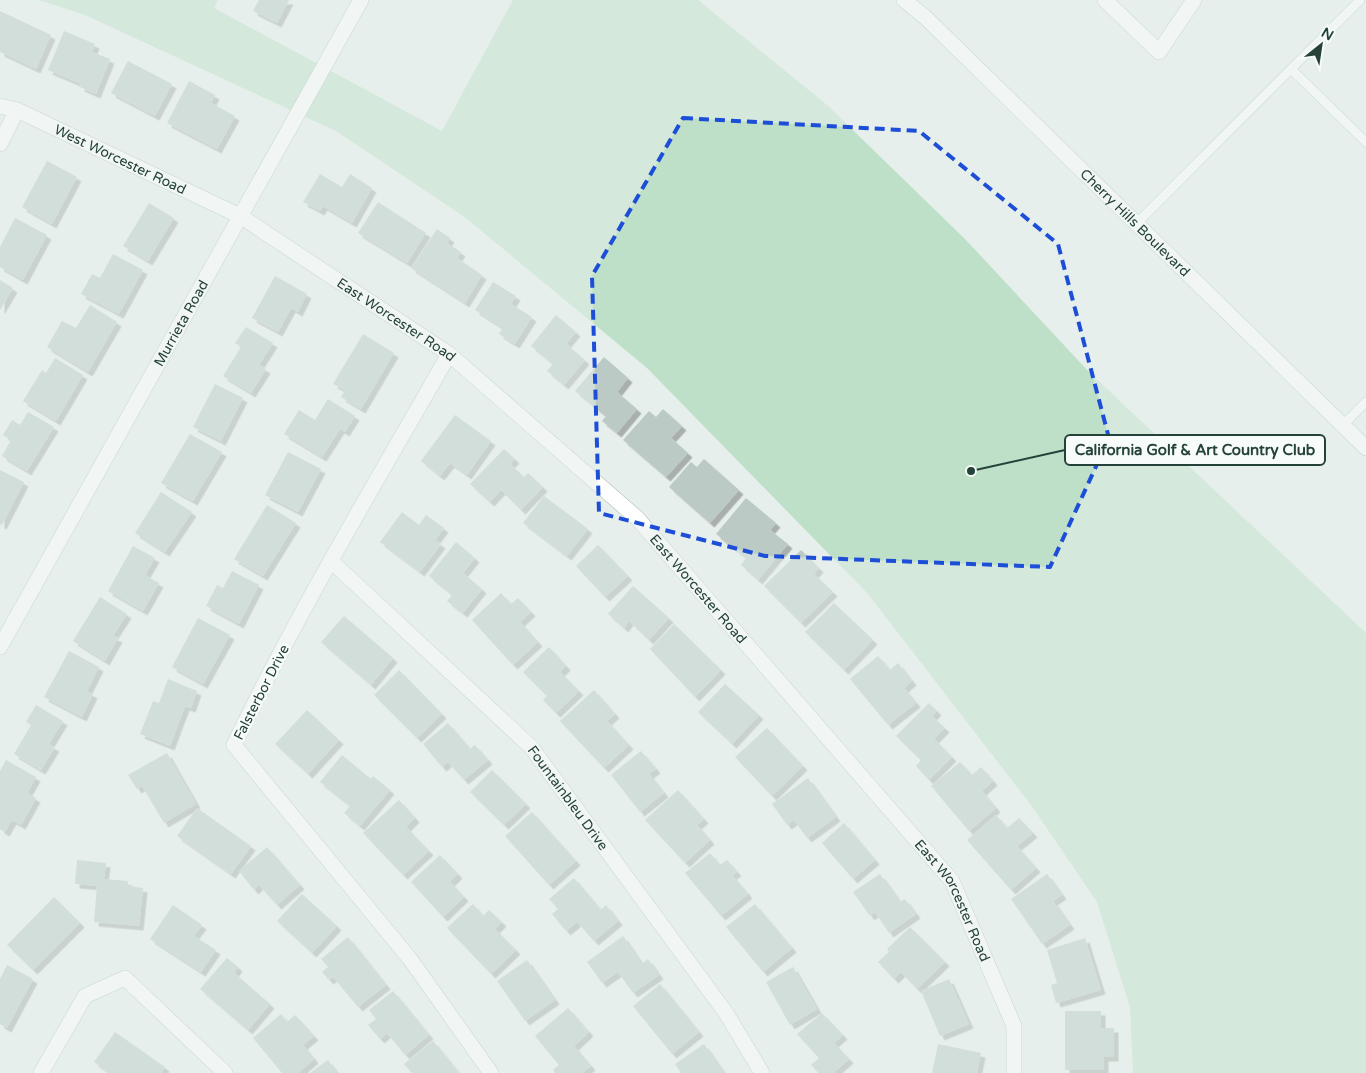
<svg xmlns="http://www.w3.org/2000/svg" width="1366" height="1073" font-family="'Varela Round',sans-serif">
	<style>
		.green { fill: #bfe0c8 }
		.building { fill: #bbcac4; filter: url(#shadow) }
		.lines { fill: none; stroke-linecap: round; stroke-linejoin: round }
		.service-casing { stroke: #a8b8b2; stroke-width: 10 }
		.minor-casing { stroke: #a8b8b2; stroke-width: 16 }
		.tertiary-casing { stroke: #a8b8b2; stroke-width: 16 }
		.secondary-casing { stroke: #a4bbb3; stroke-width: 16 }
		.service { stroke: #fff; stroke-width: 9 }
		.minor { stroke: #fff; stroke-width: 15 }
		.tertiary { stroke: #fff; stroke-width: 15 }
		.secondary { stroke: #fff; stroke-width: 15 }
		.marked { fill: none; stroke: #1d4ed8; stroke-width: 4; stroke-dasharray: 10 6; stroke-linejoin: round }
		.labels { text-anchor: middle; stroke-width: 5; stroke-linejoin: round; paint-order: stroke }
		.street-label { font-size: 14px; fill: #24423a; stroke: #f7fbf9 }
		.leader { fill: none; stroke: #24423a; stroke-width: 2 }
		.callout-dot { fill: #24423a; stroke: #f7fbf9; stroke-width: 2 }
		.callout { fill: #f7fbf9; stroke: #24423a; stroke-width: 2 }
		.callout-label { font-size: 15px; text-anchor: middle; font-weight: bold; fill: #24423a }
	</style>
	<defs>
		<filter id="shadow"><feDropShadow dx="4.5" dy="4.5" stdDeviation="0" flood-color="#0004"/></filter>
	</defs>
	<rect width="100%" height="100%" fill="#e6efeb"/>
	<path class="green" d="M39,0h179l-4,8 228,123 71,-131h185l129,105 138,134 125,134 276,260v440h-233l-3,-66 -33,-105 -66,-97 -163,-211 -221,-226 -181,-150 -130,-87 -251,-116z"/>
	<path class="building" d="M259,0h30l-12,23 -24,-12z
		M0,11l51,24 -15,34 -36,-17z
		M64,31l31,13 -3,8 18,7 -14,35 -16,-7 1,-3 -33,-14z
		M128,61l44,23 -17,32 -44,-23z
		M189,81l26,14 -4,8 24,13 -18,33 -50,-26z
		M47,161l30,16 -25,47 -30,-17z
		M320,174l22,13 8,-13 22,14 -20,35 -29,-17 -3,5 -17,-9z
		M378,202l48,31 -19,30 -49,-30z
		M149,203l25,15 -26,43 -25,-15z
		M15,218l32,17 -24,45 -23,-13v-20z
		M437,229l13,9 -3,5 14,9 -4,6 25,17 -17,28 -54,-35z
		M113,254l30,16 -24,44 -38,-20 11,-20 8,4z
		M275,276l32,18 -9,18 -7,-4 -13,24 -26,-14z
		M0,280l13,8 -13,22z
		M493,282l23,14 -5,8 21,13 -17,27 -16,-10 4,-6 -28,-18z
		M90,305l27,17 -29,50 -41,-25 15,-26 14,7z
		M556,315l20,17 -10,12 19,16 -21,25 -17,-14 6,-7 -22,-18z
		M246,327l27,16 -14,22 7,4 -15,24 -28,-17 18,-29 -6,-4z
		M363,334l31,19 -33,56 -20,-12 4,-7 -12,-6z
		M604,357l24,21 -11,14 20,17 -20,24 -15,-12 4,-5 -31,-25z
		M55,358l28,17 -27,46 -33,-20 19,-31 4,3z
		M215,384l28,14 -22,43 -28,-14z
		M328,399l27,17 -10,16 -5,-3 -18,28 -38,-23 15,-24 16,10z
		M663,409l19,17 -11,12 17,15 -22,24 -43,-37 26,-29 7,6z
		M28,412l26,15 -27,44 -25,-15 9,-16 -8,-5 9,-15 8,5z
		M455,415l36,26 -24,34 -17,-12 -10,13 -19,-15z
		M190,434l32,18 -29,49 -32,-18z
		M504,449l11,10 -5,5 14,13 4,-4 15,14 -22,23 -20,-20 -11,12 -20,-18z
		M288,452l33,17 -23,43 -33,-17z
		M704,459l35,31 -29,33 -41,-36 22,-25 6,5z
		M0,470l24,12 -22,43 -2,-1z
		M161,492l31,20 -27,40 -30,-19z
		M544,496l44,33 -21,27 -44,-33z
		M746,498l30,25 -6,7 18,14 -30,36 -17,-15 5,-7 -30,-24z
		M267,505l29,18 -33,53 -29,-17z
		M402,512l17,13 7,-10 18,13 -9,12 6,4 -21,28 -40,-30z
		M456,542l19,16 -12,15 19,16 -19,24 -16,-12 5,-6 -23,-19z
		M598,545l30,31 -23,21 -29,-31z
		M133,546l22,12 -10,17 14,8 -16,28 -35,-20z
		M801,550l18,18 -5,6 19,18 -32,31 -37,-37z
		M232,571l27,14 -20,39 -33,-18 11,-21 6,3z
		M633,586l36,32 -20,22 -20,-19 -5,7 -16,-14z
		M501,593l10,11 7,-6 13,14 -11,10 18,20 -25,23 -41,-45z
		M100,597l27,17 -14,22 5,2 -13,23 -32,-20z
		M834,603l39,37 -29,30 -39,-38z
		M344,616l49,42 -22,27 -50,-43z
		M198,618l32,17 -27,49 -31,-17z
		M674,624l47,46 -26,27 -45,-48z
		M549,647l17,19 -6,6 19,19 -23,22 -13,-13 4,-4 -24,-24z
		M69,651l30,16 -12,24 6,3 -11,23 -38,-20z
		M878,656l12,14 8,-7 14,18 -8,7 12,15 -28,22 -38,-46z
		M399,670l43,44 -25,24 -43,-43z
		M168,679l29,12 -6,17 -6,-2 -15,40 -30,-12 13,-33 6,2z
		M725,684l34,31 -27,29 -34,-32z
		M594,690l21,24 -8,7 22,24 -25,23 -44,-47z
		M929,703l8,8 -5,5 13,12 -11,11 18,18 -23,23 -13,-14 5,-6 -25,-24z
		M36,705l27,16 -14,23 6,3 -14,23 -27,-16 17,-29 -5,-3z
		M307,710l32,30 -31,34 -33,-30z
		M448,723l22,26 5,-4 13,15 -24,20 -16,-18 -6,5 -19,-23z
		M767,728l36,38 -31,30 -37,-39z
		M641,751l15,18 -7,5 15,19 -24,19 -29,-37z
		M167,753l29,51 -32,19 -22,-37 -5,3 -9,-14z
		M342,755l29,24 2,-3 17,14 -30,36 -16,-13 6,-7 -30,-24z
		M6,760l30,17 -9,16 9,5 -15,27 -9,-5 -7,12 -5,-3v-58z
		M960,762l12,13 9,-8 12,14 -11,10 14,17 -27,23 -38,-45z
		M492,770l34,34 -22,21 -34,-33z
		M808,778l28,39 -29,21 -13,-18 -7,5 -15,-21z
		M678,790l26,29 -7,6 13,15 -25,23 -40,-43z
		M399,800l16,18 -9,9 23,24 -26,24 -40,-42z
		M197,808l54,38 -20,28 -54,-38z
		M532,812l44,49 -27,24 -44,-49z
		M996,815l11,13 12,-10 14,15 -16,13 19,22 -25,22 -44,-50z
		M844,823l31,37 -22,19 -31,-36z
		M267,847l33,38 -23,20 -18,-20 -5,5 -15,-19z
		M710,853l10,12 7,-5 10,12 -5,3 16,19 -27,22 -36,-43z
		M440,855l18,19 -8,8 14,15 -21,20 -32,-35z
		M77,860l29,3 -2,16 24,2v5l15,2 -4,38 -45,-4 3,-36 -22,-2z
		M880,874l20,28 5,-3 11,15 -27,19 -14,-21 -5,4 -17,-24z
		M1047,874l15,21 -9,6 17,24 -28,19 -31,-45z
		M574,878l27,32 5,-5 12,16 -24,20 -17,-19 -11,9 -14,-17 6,-5 -9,-10z
		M302,894l35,32 -25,27 -35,-32z
		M54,897l26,26 -47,47 -26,-25z
		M473,904l10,12 6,-6 13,12 -7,7 21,21 -25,24 -44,-46z
		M755,904l37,44 -29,24 -37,-45z
		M173,905l29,20 -8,11 22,14 -15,22 -51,-33z
		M910,927l35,35 -28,27 -16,-17 -7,7 -16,-17 11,-10 -2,-3z
		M623,936l19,28 6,-5 11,16 -26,18 -15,-21 -16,11 -15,-21z
		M348,937l38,48 -28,22 -25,-30 -4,3 -7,-8 6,-5 -7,-8z
		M1085,938l16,52 -45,13 -5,-18 6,-2 -10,-33z
		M227,958l11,9 -4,6 36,31 -22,26 -48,-41z
		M527,960l28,40 -30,21 -28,-40z
		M7,965l26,14 -26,49 -7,-4v-45z
		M793,967l24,42 -27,16 -24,-43z
		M949,979l20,45 -29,12 -19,-45z
		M660,984l39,48 -27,22 -39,-48z
		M393,991l36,44 -24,20 -18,-22 -7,6 -12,-14 8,-6 -7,-9z
		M568,1008l21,24 -15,14 17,20 -9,7h-27l-2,-3 6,-5 -24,-29z
		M1065,1011h36v17h13v29h-10v13h-39z
		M822,1013l21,22 -9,8 15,16 -16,14h-14l-8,-8 8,-7 -22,-24z
		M281,1014l6,8 8,-7 19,21 -11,9 11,14 -16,14h-16l-29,-35z
		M115,1032l50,35 -4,6h-51l-16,-11z
		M433,1041l26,32h-47l-8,-9z
		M704,1044l20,29h-43l-6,-9z
		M938,1044l43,9 -4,20h-45z
		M328,1060l9,13h-27z"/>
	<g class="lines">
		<defs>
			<path id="service" d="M1291,69l75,73
				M1136,224l224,-224
				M1343,425l23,-23"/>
			<g id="minor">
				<path d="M1105,0l54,52 35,-52"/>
				<path id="s1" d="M0,106l17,4 223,106 209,138 188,164 315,363 62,145v47"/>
				<path d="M0,144l17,-34"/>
				<path d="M449,354c-73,129 -151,257 -215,391l176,214 81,114"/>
				<path id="s2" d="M331,561l200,186 195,266 36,60"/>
				<path d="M41,1073l44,-77 40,-18 100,95"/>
			</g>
			<g id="tertiary">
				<path id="s3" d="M904,0l21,17 441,431"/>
			</g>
			<g id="secondary">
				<path id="s4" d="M0,647l361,-647"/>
			</g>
		</defs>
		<use href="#service" class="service-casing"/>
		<use href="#minor" class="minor-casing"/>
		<use href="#tertiary" class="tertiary-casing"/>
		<use href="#secondary" class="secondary-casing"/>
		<use href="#service" class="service"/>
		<use href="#minor" class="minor"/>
		<use href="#tertiary" class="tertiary"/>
		<use href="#secondary" class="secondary"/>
	</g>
	<path d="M0 0H1366V1073H0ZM683,118l236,13 139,113 51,194 -59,129 -285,-11 -166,-43 -7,-237z" fill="#e6efeb" fill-opacity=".55" fill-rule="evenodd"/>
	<path class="marked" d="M683,118l236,13 139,113 51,194 -59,129 -285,-11 -166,-43 -7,-237z"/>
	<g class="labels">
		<g class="street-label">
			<text dy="5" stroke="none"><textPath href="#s1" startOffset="132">West Worcester Road</textPath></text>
			<text dy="5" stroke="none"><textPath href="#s3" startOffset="321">Cherry Hills Boulevard</textPath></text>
			<text dy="5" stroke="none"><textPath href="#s1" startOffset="452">East Worcester Road</textPath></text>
			<text dy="5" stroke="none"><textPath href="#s4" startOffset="371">Murrieta Road</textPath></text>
			<text dy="5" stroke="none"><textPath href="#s1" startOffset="858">East Worcester Road</textPath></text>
			<text transform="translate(261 692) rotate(-63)" y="5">Falsterbor Drive</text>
			<text dy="5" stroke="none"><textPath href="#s2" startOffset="336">Fountainbleu Drive</textPath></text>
			<text dy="5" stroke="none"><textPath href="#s1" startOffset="1262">East Worcester Road</textPath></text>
		</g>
	</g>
	<path class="leader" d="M971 471L1065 450"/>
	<circle class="callout-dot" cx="971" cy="471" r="5"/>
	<rect class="callout" x="1065" y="435" width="260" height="30" rx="5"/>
	<g class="callout-label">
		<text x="1195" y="455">California Golf &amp; Art Country Club</text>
	</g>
	<g transform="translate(1321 45) rotate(30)" stroke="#f7fbf9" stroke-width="4" paint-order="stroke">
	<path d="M0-4L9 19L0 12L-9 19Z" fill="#24423a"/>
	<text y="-8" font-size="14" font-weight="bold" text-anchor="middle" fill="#24423a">N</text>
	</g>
</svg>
